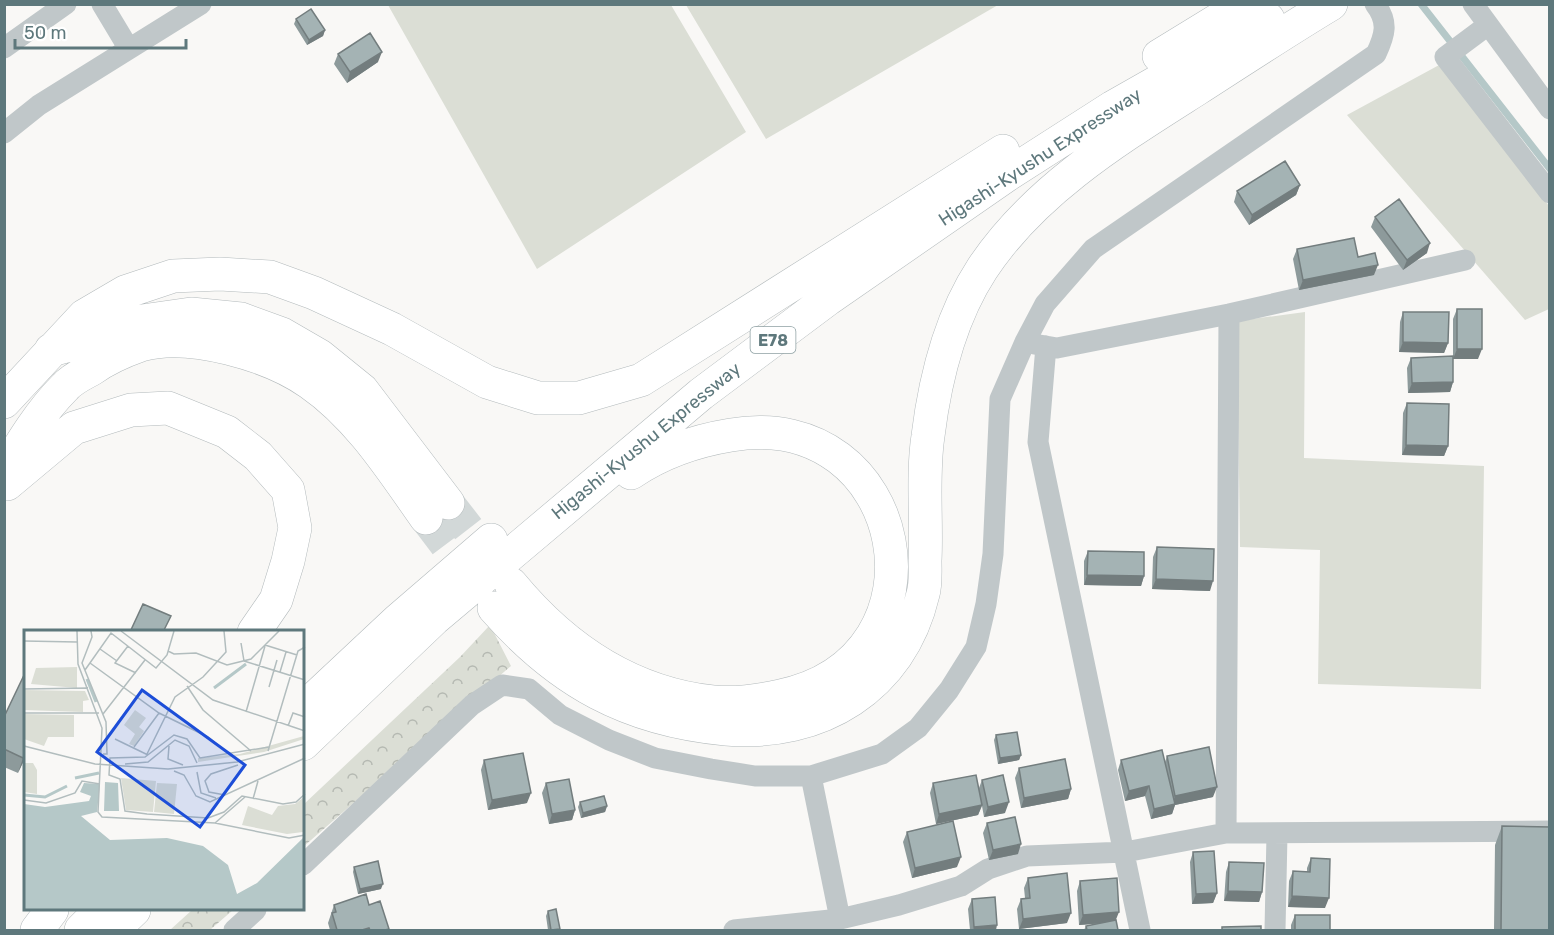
<svg xmlns="http://www.w3.org/2000/svg" width="1554" height="935" font-family="Rubik,sans-serif">
	<style>
		.green { fill: #dbded5 }
		.forest { fill: url(#forest-crowns) }
		.lines { fill: none; stroke-linecap: round; stroke-linejoin: round }
		.stream { stroke: #b5c8c8; stroke-width: 7 }
		.motorway-tunnel { stroke: #d2d8d8; stroke-width: 33; stroke-dasharray: 33 16; stroke-linecap: butt }
		.motorway-casing { stroke: #b3babc; stroke-width: 34 }
		.minor { stroke: #c0c7c9; stroke-width: 21 }
		.motorway { stroke: #fff; stroke-width: 33 }
		.wall { fill: #8d9a9b }
		.shaded-wall { fill: #737d7e }
		.building { fill: #a4b3b4; stroke: #737d7e; stroke-width: 1.5 }
		.labels { text-anchor: middle; stroke-width: 6; stroke-linejoin: round; paint-order: stroke }
		.shield { fill: #fff; stroke: #8ea0a3; stroke-width: 1.5 }
		.shield-label { font-size: 16px; font-weight: bold; fill: #5e787c }
		.street-label { font-size: 18px; fill: #5e787c; stroke: #fff }
		.inset-river { fill: none; stroke: #b5c8c8; stroke-width: 3 }
		.inset-road { fill: none; stroke: #b2bdbe; stroke-width: 1.5 }
		.view { fill: #1d4ed8; fill-opacity: 0.15; stroke: #1d4ed8; stroke-width: 3 }
		.inset-edge { fill: none; stroke: #5e787c; stroke-width: 3 }
	</style>
	<defs>
		<pattern id="forest-crowns" width="20" height="18" patternUnits="userSpaceOnUse" patternTransform="scale(1.5)"><rect width="20" height="18" fill="#dbded5"/><path d="M2 6a3 3 0 1 1 6 0M12 15a3 3 0 1 1 6 0" fill="none" stroke="#b5b9b2"/></pattern>
	</defs>
	<rect width="100%" height="100%" fill="#f9f8f6"/>
	<path class="green" d="M388,5h283l75,127 -209,137z
		M686,5h312l-232,134z
		M1441,64l108,142v103l-24,11 -178,-205z
		M1305,312l-1,146 180,8 -3,223 -163,-5 2,-134 -80,-3 -3,-226z"/>
	<path class="forest" d="M490,625l21,41 -208,181v-42l157,-148z
		M192,910h41l-23,20h-40z"/>
	<g class="lines">
		<path class="stream" d="M1421,4l129,165"/>
		<path class="motorway-tunnel" d="M448,503l52,67
			M426,518l52,69"/>
		<defs>
			<path id="motorway" d="M1159,56l85,-52
				M51,350l49,-13 35,-15 56,-8 50,5 41,15 38,22 42,34 86,113
				M4,402l80,-86 41,-24 48,-16 47,-2 50,3 44,16 78,36 95,53 51,16h41l62,-18 362,-229
				M4,472c18,-30 36,-60 61,-85 7,-8 18,-13 27,-18 14,-10 32,-18 49,-24 48,-14 129,10 169,38 49,34 82,87 116,135
				M7,484l67,-56 57,-18 37,-2 59,24 31,24 30,34 7,38 -7,33 -12,39 -22,32
				M511,584c52,63 119,109 202,118 23,2 45,-1 67,-6 178,-37 129,-291 -49,-261 -37,6 -69,17 -100,38
				M494,608c65,74 134,112 232,121 94,8 175,-41 197,-135 3,-10 2,-23 2,-33 2,-40 -3,-86 3,-125 7,-57 22,-118 54,-167 52,-79 138,-131 215,-180 45,-29 89,-58 134,-85
				M303,709l94,-88 94,-81
				M303,744l131,-125 267,-225 127,-95 179,-124 106,-68 155,-88
				M37,930l15,-20
				M81,930l20,-20
				M113,930l21,-20"/>
		</defs>
		<use href="#motorway" class="motorway-casing"/>
		<path class="minor" d="M102,4l27,45
			M1473,4l77,105
			M1488,25l-43,32 105,136
			M4,48l62,-44
			M4,133l35,-28 162,-101
			M1034,344l23,4 172,-34 236,-54
			M1046,346l-8,96 102,488
			M811,776l29,143
			M1226,833l3,-519
			M303,865l169,-160 30,-20 27,4 31,26 49,25 46,18 56,11 44,7h56l71,-22 36,-26 31,-38 27,-43 10,-43 7,-50 7,-155 25,-57 20,-38 48,-55 283,-195c9,-19 13,-32 -1,-50
			M234,930l22,-20
			M734,930l106,-11 59,-14 62,-19 27,-17 39,-13 98,-4 101,-19 324,-2
			M1275,930l2,-96"/>
		<use href="#motorway" class="motorway"/>
	</g>
	<path class="wall" d="M296,19l29,11 -2,6 -16,9 -13,-21z
		M338,54l40,8 -31,21 -13,-19z
		M1300,185l-4,10 -47,30 -15,-23 3,-11z
		M1375,217l52,36 -24,17 -32,-43z
		M1297,249l61,8 16,18 -75,15 -6,-31z
		M1457,309l21,50h-25v-40z
		M1403,312l45,31 -4,10 -45,-1 1,-30z
		M1411,358l42,24 -3,10 -42,1 -1,-25z
		M1407,403l41,43 -4,10 -42,-1 1,-42z
		M1157,547l53,44 -58,-2 1,-32z
		M1088,551l56,25 -3,10 -57,-1v-24z
		M26,674v82l-8,17 -14,-6v-50z
		M996,735l25,20 -2,5 -21,4 -4,-24z
		M1167,756l46,41 -38,8 -3,9 -21,5 -6,-23 -20,5 -7,-31 3,-10 44,2z
		M484,760l43,43 -39,7 -7,-40z
		M1019,768l52,21 -3,10 -47,9 -6,-30z
		M982,780l23,33 -21,4 -2,-11 -4,9 -42,9 -6,-31 3,-10 46,5z
		M546,783l29,27 -3,10 -23,4 -7,-31z
		M580,802l27,4 -2,6 -24,6 -3,-11z
		M987,823l31,31 -29,6 -6,-27z
		M1502,826l48,104h-56l1,-85z
		M907,832l50,35 -45,11 -9,-36z
		M1193,852l24,41 -4,10 -21,1 -2,-42z
		M1311,858l14,50 -37,-1 1,-26 4,-10 14,1v-4z
		M1229,862l33,30 -3,10 -35,-1 2,-29z
		M354,867l27,22 -23,5 -5,-22z
		M1028,878l39,45 -48,6 -2,-20 4,-10 4,-1 -1,-10z
		M1080,881l36,40 2,9h-34l2,-4 9,-2 -16,1 -2,-34z
		M972,899l24,31h-26l-2,-21z
		M334,905h35l20,25h-59l-2,-7z
		M548,911l11,19h-11l-2,-14z
		M1295,915l35,15h-39v-5z"/>
	<path class="shaded-wall" d="M325,30l-2,6 -16,9 2,-5z
		M382,52l-4,10 -31,21 3,-11z
		M1300,185l-4,10 -47,30 3,-10z
		M1430,243l-3,10 -24,17 4,-10z
		M1378,265l-4,10 -75,15 4,-10z
		M1403,342l45,1 -4,10 -45,-1z
		M1457,349h25l-4,10h-25z
		M1453,382l-3,10 -42,1 4,-10z
		M1406,445l42,1 -4,10 -42,-1z
		M1087,575l57,1 -3,10 -57,-1z
		M1156,579l57,2 -3,10 -58,-2z
		M26,753v3l-8,17 5,-15z
		M1021,755l-2,5 -21,4 2,-6z
		M1149,786l-4,10 -20,5 4,-10z
		M1217,787l-4,10 -38,8 -3,9 -21,5 3,-10 18,-4 3,-9z
		M1071,789l-3,10 -47,9 3,-10z
		M531,793l-4,10 -39,7 4,-10z
		M1009,802l-4,11 -21,4 4,-10z
		M982,805l-4,10 -42,9 3,-10z
		M607,806l-2,6 -24,6 2,-5z
		M575,810l-3,10 -23,4 3,-10z
		M1021,844l-3,10 -29,6 4,-10z
		M961,857l-4,10 -45,11 3,-10z
		M383,884l-2,5 -23,5 2,-5z
		M1228,891l34,1 -3,10 -35,-1z
		M1217,893l-4,10 -21,1 4,-10z
		M1292,896l37,2 -4,10 -37,-1z
		M1119,912l-4,10 -36,3 4,-10z
		M1071,913l-4,10 -48,6 4,-10z
		M997,925l-1,5h-23l1,-3z"/>
	<path class="building" d="M311,9l14,21 -16,10 -13,-21z
		M370,33l12,19 -32,20 -12,-18z
		M1285,161l15,24 -48,30 -15,-24z
		M1399,199l31,44 -23,17 -32,-43z
		M1354,238l4,19 17,-4 3,12 -75,15 -6,-31z
		M1457,309h25v40h-25z
		M1403,312h46l-1,31 -45,-1z
		M1453,356v26l-41,1 -1,-25z
		M1407,403l42,1 -1,42 -42,-1z
		M1157,547l57,2 -1,32 -57,-2z
		M1088,551l56,1v24l-57,-1z
		M143,604l28,12 -8,16h-33z
		M25,673l1,80 -3,5 -19,-9v-32z
		M1017,732l4,23 -21,3 -4,-23z
		M1209,747l8,40 -42,9 -8,-40z
		M1162,750l13,54 -21,5 -5,-23 -20,5 -8,-31z
		M523,753l8,40 -39,7 -8,-40z
		M1065,759l6,30 -47,9 -5,-30z
		M976,775l6,30 -43,9 -6,-31z
		M1003,775l6,27 -21,5 -6,-27z
		M569,779l6,31 -23,4 -6,-31z
		M604,796l3,10 -24,7 -3,-11z
		M1015,817l6,27 -28,6 -6,-27z
		M953,821l8,36 -46,11 -8,-36z
		M1502,826l48,1v103h-49z
		M1214,851l3,42 -21,1 -3,-42z
		M1311,858l19,1 -1,39 -37,-2 1,-25 17,1z
		M378,861l5,23 -23,5 -6,-22z
		M1229,862l35,1 -2,29 -34,-1z
		M1067,873l4,40 -48,6 -2,-20 9,-1 -2,-20z
		M1117,878l2,34 -36,3 -3,-34z
		M366,894l3,11 11,-4 9,28 -4,1h-15l-1,-2 -7,2h-25l-5,-17 4,-1 -2,-7z
		M995,897l2,28 -23,2 -2,-28z
		M556,909l4,20 -9,1 -3,-19z
		M1295,915h35v15h-35z
		M1116,920l2,10h-31l-1,-4z
		M1261,926v4h-39v-3z"/>
	<g class="labels">
		<rect class="shield" x="750.5" y="327" width="45" height="26" rx="4.5"/>
		<g class="shield-label">
			<text x="773" y="346">E78</text>
		</g>
		<g class="street-label">
			<text transform="translate(1040 157) rotate(-33)" y="6">Higashi-Kyushu Expressway</text>
			<text transform="translate(646 441) rotate(-39)" y="6">Higashi-Kyushu Expressway</text>
		</g>
	</g>
	<g transform="translate(24 630)">
		<rect width="280" height="280" fill="#f9f8f6"/>
		<path d="M53,37v21l-46,-4 5,-16zM0,60l61,1 4,9 -6,1v11l-59,-2zM111,80l11,8 -7,9 5,4 -10,15 -5,-2 6,-10 -11,-9zM0,84l50,1v22h-26l-4,9 -20,-7zM0,133h9l4,7v24l-13,-2zM97,148l35,3 -3,31 -27,-2zM133,153l20,1 -3,30 -20,-2zM280,167l-1,35 -16,2 -45,-9 6,-19 24,9 6,-9 17,-2z" fill="#dbded5"/>
		<path d="M280,106v3l-40,13 -66,10v-4l42,-4z" fill="#dbded5"/>
		<path d="M81,152l13,1 1,28h-15zM60,153l16,1 -3,28 -16,4 29,24 57,-2 36,8 25,19 9,29 20,-11 47,-46v73h-280v-106l21,3 44,-6 2,-5 -11,-4z" fill="#b5c8c8"/>
		<path class="inset-river" d="M63,49l9,23M190,58l32,-24M51,148l24,-5M0,165l21,2 22,-11"/>
		<path class="inset-road" d="M53,1l1,33 24,64 -4,84 4,5 113,6 74,15 16,-3M67,1l1,6 -10,26 24,59 1,32h-4M97,1l92,69 92,31M0,11l53,1M217,13l3,18M241,15l32,10M104,16l-13,17 21,10M76,19l17,12M144,21l6,3 22,-1 31,12 24,-6 28,-28M220,31l61,19M66,33l69,50 49,24 21,17M61,40l26,-37 45,35 11,-13 7,-24M256,42l6,-20M163,56l16,24 48,41M245,57l8,-27M0,59l64,-1M222,82l19,-66M0,83h75M79,84l42,-54M264,96l5,-13 12,4M91,109l33,16M0,116l71,18 73,5 69,-7 68,-18M145,116l-1,13 15,6M110,117l25,-34M245,117l-69,11 -13,-19 -13,-4 -29,22 -35,1 -1,17 11,4 5,32 22,3 61,4 16,-6 18,-16 41,8 13,-2 9,-8M244,121l30,-100 7,-4M123,124l28,-57 28,-20 23,-25 -2,-21M101,134l23,-2 27,-22 14,6 8,17M150,141l10,4 12,21 14,6 95,-44M173,142l4,21 15,5M201,165l-16,-3 -4,-11 6,-7 27,-9M229,169l5,-18M0,170l22,3 29,-10 7,-12 18,3M191,193l30,-26"/>
		<path class="view" d="M118,60l103,75 -45,62 -103,-75z"/>
		<rect width="280" height="280" class="inset-edge"/>
	</g>
	<rect width="1554" height="935" fill="none" stroke="#5e787c" stroke-width="12"/>
	<path d="M15 39v9h171v-9" fill="none" stroke="#5e787c" stroke-width="3"/>
	<text x="24" y="39" font-size="18" fill="#5e787c" stroke="#ffffff" stroke-width="4.5" paint-order="stroke">50 m</text>
</svg>
